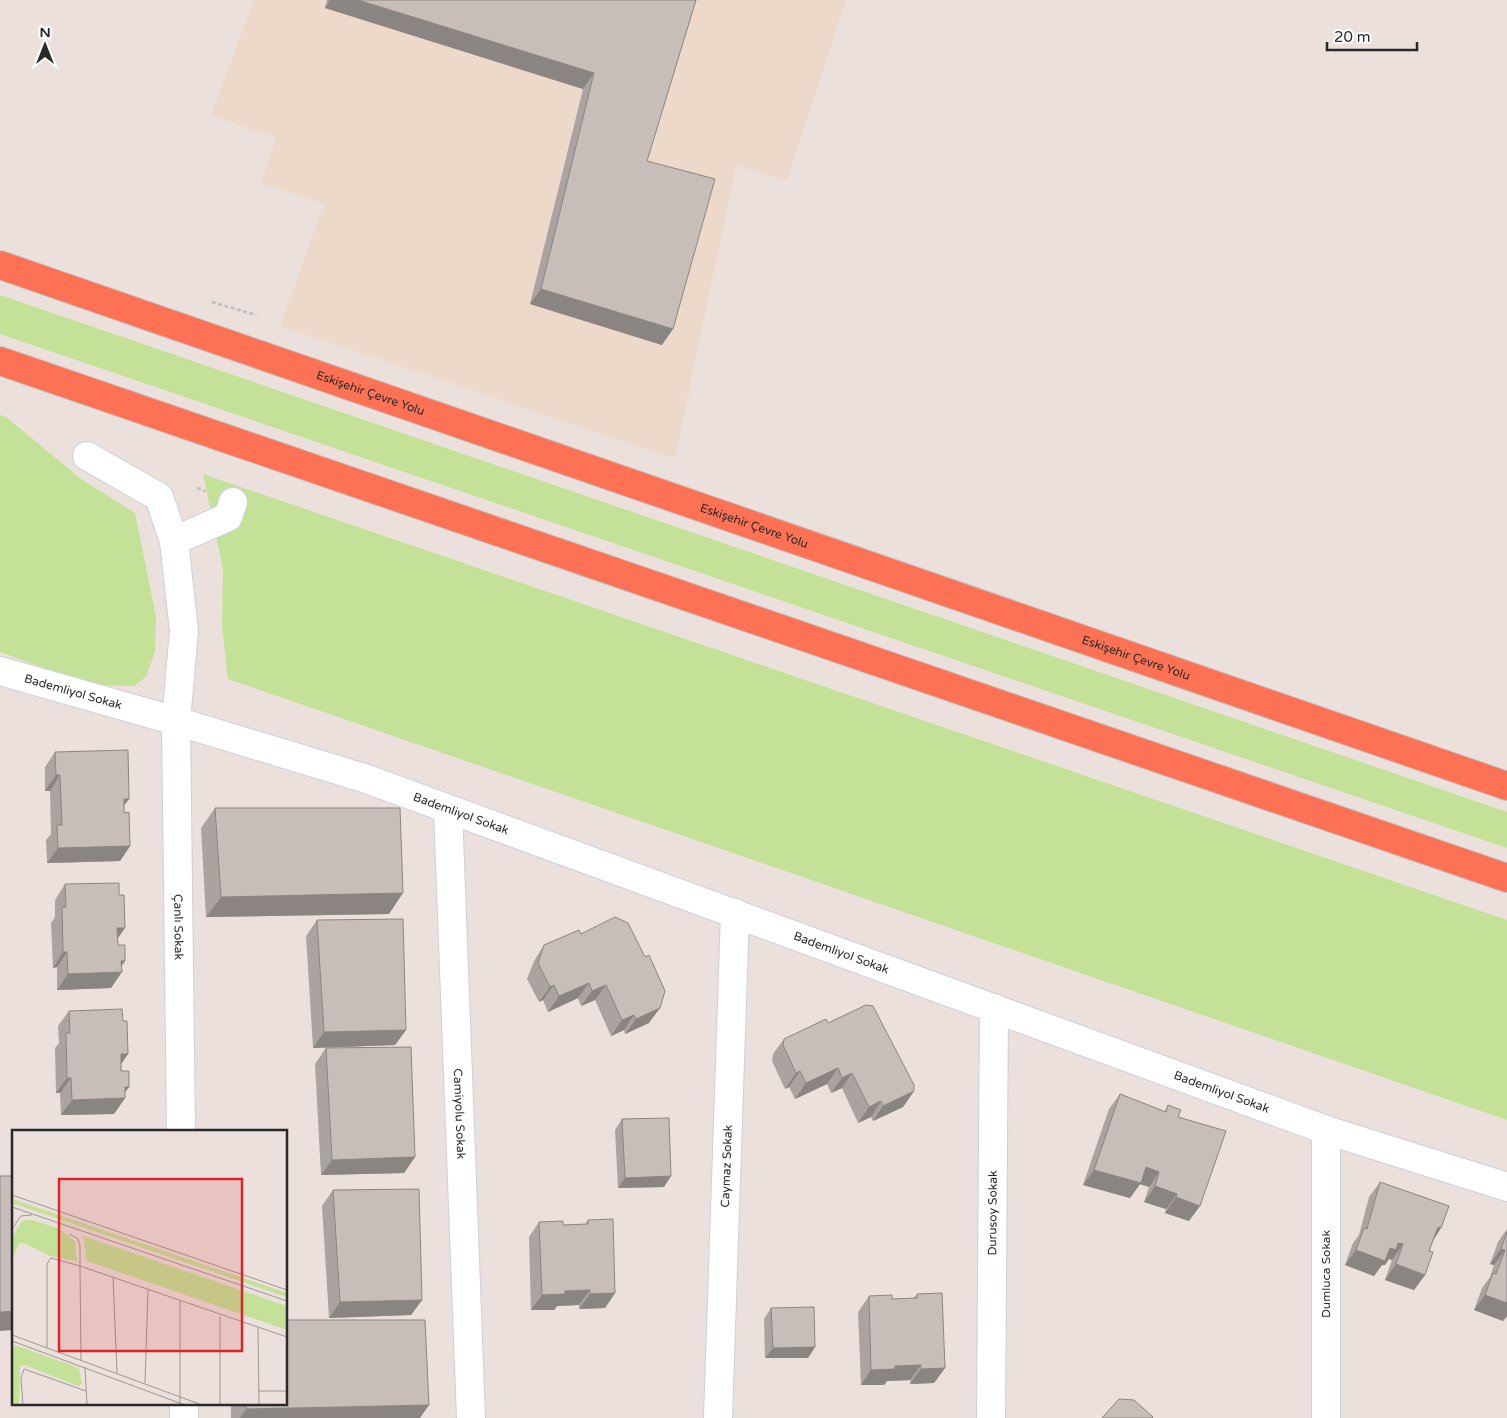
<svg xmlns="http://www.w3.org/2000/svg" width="1507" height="1418" font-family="'Varela Round',sans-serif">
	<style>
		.education { fill: #edd9ca }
		.green { fill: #c4e297 }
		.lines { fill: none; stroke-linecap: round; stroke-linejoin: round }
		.minor-casing { stroke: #c9d1db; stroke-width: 30 }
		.highway-casing { stroke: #c3c3c3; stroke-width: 30 }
		.path { stroke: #c3c3c3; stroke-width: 3; stroke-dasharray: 4 2.5; stroke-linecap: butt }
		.minor { stroke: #fff; stroke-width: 28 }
		.highway { stroke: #fd7254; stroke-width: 28 }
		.wall { fill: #aba39f }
		.shaded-wall { fill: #8b8582 }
		.building { fill: #c7beb9; stroke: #8b8582 }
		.labels { text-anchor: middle; stroke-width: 4.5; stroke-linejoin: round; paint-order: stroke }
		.street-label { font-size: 12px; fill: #292929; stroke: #fff }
		.inset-road { fill: none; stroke: #9d9794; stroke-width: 1 }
		.view { fill: #d62828; fill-opacity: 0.15; stroke: #d62828; stroke-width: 2.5 }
		.inset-edge { fill: none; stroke: #292929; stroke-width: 2.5 }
	</style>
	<rect width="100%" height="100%" fill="#ebe0db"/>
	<path class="education" d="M254,0h592l-59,180 -51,-14 -61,292 -395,-132 44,-122 -63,-20 15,-46 -65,-23z"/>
	<path class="green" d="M0,295l1507,517v36l-1507,-514z
		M0,415l6,2 75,62 54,34 21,104 -1,35 -9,25 -12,9 -43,-1 -91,-33z
		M203,474l1304,446v200l-1279,-441 -6,-54 1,-56z"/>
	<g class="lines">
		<defs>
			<g id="minor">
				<path id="s1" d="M87,456l72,41 15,44 10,90 -8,90 188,57 962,352 181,57"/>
				<path d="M174,541l54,-24 5,-15"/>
				<path id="s2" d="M0,671l176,50 5,411"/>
				<path id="s3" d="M448,810l23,608"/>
				<path d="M184,1404v14"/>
				<path id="s4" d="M718,1418l17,-505"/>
				<path id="s5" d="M991,1418l3,-410"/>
				<path d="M1326,1418v-288"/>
			</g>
			<g id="highway">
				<path id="s6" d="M0,265l1507,521"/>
				<path d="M0,361l1507,517"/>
			</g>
		</defs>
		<use href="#minor" class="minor-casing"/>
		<use href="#highway" class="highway-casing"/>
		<path class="path" d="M212,302l44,13
			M197,488l9,3"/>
		<use href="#minor" class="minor"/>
		<use href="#highway" class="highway"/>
	</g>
	<path class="wall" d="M327,0h369l-49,161 15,184 -132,-41 53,-215 -258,-81z
		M55,752l69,54v7l6,33 -10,15 -73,2 -1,-23 5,-6 -1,-43h-5v-24z
		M215,808l174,106 -183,3 -5,-89z
		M65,884l52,55 1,6 7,16 -4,6 -10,21 -54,2v-23l-4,1 -2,-45 4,-6v-17z
		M317,920l89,110 -11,15 -82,3 -7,-112z
		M581,934l68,89 -24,11 -1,-4 -13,6 -16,-36 -14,6 -3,-8 -30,14 -5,-12 -4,2 -12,-23 7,-18 10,-16z
		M69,1011l54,10 5,33 -7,10 4,34 -11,16 -53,1 -1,-22h-4l-1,-45 4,-5 -1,-17z
		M828,1023l86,68 -11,16 -30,14 -2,-4 -13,6 -16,-35 -11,5 -4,-9 -32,15 -6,-12 -4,2 -13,-28 1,-7 11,-15z
		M326,1048l89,109 -11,16 -83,2 -6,-111z
		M1120,1094l44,18 4,-7 10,12 11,104 -24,-8 1,-4 -22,-7 5,-15 -9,-3 -10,14 -47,-13 26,-76z
		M622,1119l42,68 -46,1 -3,-58z
		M1380,1182l53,58 -4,11 -4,24 -11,15 -29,-10 7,-20 -3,-1 -4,6h-3l-8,11 -29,-11 8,-22 6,-8 10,-38z
		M333,1190l89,110 -11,15 -82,3 -7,-112z
		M588,1220l27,73 -10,15 -26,1v-4l-22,1 -3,4h-23l-2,-73 10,-15 24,3 22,-1z
		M1507,1229v87l-4,5 -29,-11 8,-22 8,-11 4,-12 -4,-1 8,-22z
		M917,1294l28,74 -11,15 -24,1v-4l-23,1 -3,4h-23l-3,-73 11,-16 23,3 22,-1z
		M771,1308l44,39 -7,11h-43l-1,-39z
		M231,1404h55l134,14h-189z"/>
	<path class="shaded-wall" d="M330,0h28l236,73 -11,16 -258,-81z
		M541,289l132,40 -11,16 -132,-41z
		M56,775h4l-10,16h-5z
		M124,799h5l-11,15z
		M130,846l-10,15 -73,2 11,-15z
		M403,893l-14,21 -183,3 15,-20z
		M117,928h8l-11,16z
		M63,952h4l-10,15 -4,1z
		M121,961h4l-8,12 5,-1 -11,16 -54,2 11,-16z
		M589,983l-11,15 -30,14 11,-16z
		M554,985l-11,15 -4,2 11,-15z
		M606,985l-11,15 -14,6 11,-15z
		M660,1008l-11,15 -24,11 11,-15z
		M634,1015l-10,15 -13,6 11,-16z
		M406,1030l-11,15 -82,3 11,-16z
		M121,1054h7l-11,16z
		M838,1068l-11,16 -32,15 11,-16z
		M800,1071l-11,16 -4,2 11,-16z
		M852,1073l-10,15 -11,5 11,-15z
		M67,1078h4l-11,15h-4z
		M125,1087h4l-8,11h4l-11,16 -53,1 11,-15z
		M914,1091l-11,16 -30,14 10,-15z
		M881,1101l-10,16 -13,6 11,-16z
		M415,1157l-11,16 -83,2 11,-15z
		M1146,1167l13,5 -10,15 -9,-3 -10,14 -47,-13 11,-15z
		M671,1176l-7,11 -46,1 7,-10z
		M1155,1186l22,8 -11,15 -22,-7z
		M1176,1197l24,9 -11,15 -24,-8z
		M1438,1227l3,1 -10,16z
		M1398,1243l5,1 -11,16 -3,-1 -4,6h-3l-8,11 -29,-11 11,-15 34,-2z
		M1501,1249l4,1 -11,15 -4,-1z
		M1396,1264l29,11 -11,15 -29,-10z
		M590,1290l-11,15 -22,1 -3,4h-23l11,-15 23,-4z
		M615,1293l-10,15 -26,1 11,-15z
		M1485,1295l22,8v13l-4,5 -29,-11z
		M422,1300l-11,15 -82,3 11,-16z
		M14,1311v19l-14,1v-19z
		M815,1347l-7,11h-43l8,-10z
		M921,1365l-11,15 -23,1 -3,4h-23l10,-15 24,-4z
		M945,1368l-11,15 -24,1 11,-15z
		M429,1405l-9,13h-180l6,-9z"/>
	<path class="building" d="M358,0h338l-49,161 68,18 -42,150 -132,-40 53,-216z
		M128,750l1,49h-5v14l5,-1 1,34 -72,2 -1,-23h5l-2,-50h-4l-1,-23z
		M215,808h185l3,85 -182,4z
		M119,883v12h5l1,33h-8l1,17h7v16h-4l1,11 -54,2 -1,-22h-4l-1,-45h4l-1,-23z
		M615,917l13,6 17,34 4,-2 16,36 -5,17 -24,11 -2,-4 -12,5 -16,-35 -14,6 -3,-8 -30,13 -5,-11 -4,2 -12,-24 6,-18 35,-15 2,4z
		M403,919l3,111 -82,2 -7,-112z
		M866,1005l7,1 41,79v6l-31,15 -2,-5 -12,6 -17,-34 -10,5 -4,-10 -32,15 -6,-12 -4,2 -13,-28 1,-6 42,-20 2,4z
		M122,1009l1,12h4l1,33h-7v17h8v16h-4v11l-53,2 -1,-22h-4l-1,-45h4l-1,-22z
		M411,1047l4,110 -83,3 -6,-112z
		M1120,1094l46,18 2,-7 13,5 -3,7 48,14 -26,75 -24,-9 1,-3 -22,-8 4,-14 -13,-5 -5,16 -47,-13z
		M669,1118l2,58 -46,2 -3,-59z
		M0,1176h14v135l-14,1z
		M1380,1182l69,24 -8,22 -3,-1 -9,24 4,1 -8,23 -29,-11 7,-20 -5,-1 -2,7 -6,-2 -5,13 -29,-11 8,-22 3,1z
		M419,1189l3,111 -82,2 -7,-112z
		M613,1219l2,74 -25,1v-4l-25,1v3l-23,1 -3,-73 24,-1v4l25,-1v-4z
		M1507,1232v71l-22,-8 8,-22 3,1 9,-24 -4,-1z
		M942,1293l3,75 -24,1v-4l-26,1v3l-24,1 -2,-74 23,-1v4l25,-1v-4z
		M814,1307l1,40 -42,1 -2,-40z
		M286,1320h139l4,85 -183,4v-5h40z
		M1119,1399l15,1 19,17 -1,1h-50z"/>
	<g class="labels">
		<g class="street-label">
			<text dy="4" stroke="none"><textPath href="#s6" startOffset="392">Eskişehir Çevre Yolu</textPath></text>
			<text dy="4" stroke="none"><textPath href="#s6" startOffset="798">Eskişehir Çevre Yolu</textPath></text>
			<text dy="4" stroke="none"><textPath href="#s6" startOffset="1202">Eskişehir Çevre Yolu</textPath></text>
			<text dy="4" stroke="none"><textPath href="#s2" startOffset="76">Bademliyol Sokak</textPath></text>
			<text dy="4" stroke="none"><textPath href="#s1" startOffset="610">Bademliyol Sokak</textPath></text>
			<text dy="4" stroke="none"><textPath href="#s2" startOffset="389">Çanlı Sokak</textPath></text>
			<text dy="4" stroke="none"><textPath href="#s1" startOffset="1015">Bademliyol Sokak</textPath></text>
			<text dy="4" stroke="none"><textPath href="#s1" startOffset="1420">Bademliyol Sokak</textPath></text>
			<text dy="4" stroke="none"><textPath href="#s3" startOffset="304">Camiyolu Sokak</textPath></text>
			<text dy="4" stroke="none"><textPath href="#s4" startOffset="252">Caymaz Sokak</textPath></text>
			<text dy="4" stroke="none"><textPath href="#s5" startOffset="205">Durusoy Sokak</textPath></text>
			<text transform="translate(1326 1274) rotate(-90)" y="4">Dumluca Sokak</text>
		</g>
	</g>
	<g transform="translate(12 1130)">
		<rect width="275" height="275" fill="#ebe0db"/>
		<path d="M0,69l275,94v4l-275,-94zM11,90h10l27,9 15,12 2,20 -27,-5 -27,-13h-4l-7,17v-23zM71,106l204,70v24l-200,-69zM0,214l67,24 3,16 -4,2 -53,-21 -5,1 -1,39 -7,-2z" fill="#c4e297"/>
		<path class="inset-road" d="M0,65l275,95M0,77l275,94M0,99l9,-13 11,-1M57,104l9,5 2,6v21l207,71M101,147l4,96M168,171v104M246,198l1,77M0,205l190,70M0,211l173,64M35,218v-84l4,-6 29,8 1,94M73,237l2,38M133,253l3,-93M247,261h28M11,275l-2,-27 3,-9 62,22M208,275v-89"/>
		<path class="view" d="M47,49h183v172h-183z"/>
		<rect width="275" height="275" class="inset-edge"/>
	</g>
	<g transform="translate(45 45)" stroke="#ffffff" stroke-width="4" paint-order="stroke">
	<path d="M0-4L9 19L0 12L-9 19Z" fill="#292929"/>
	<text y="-8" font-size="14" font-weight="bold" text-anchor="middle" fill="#292929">N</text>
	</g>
	<path d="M1327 42v8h90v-8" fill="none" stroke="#292929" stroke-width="2.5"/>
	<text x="1334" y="42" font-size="15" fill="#292929" stroke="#ffffff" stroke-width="4" paint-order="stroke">20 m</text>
</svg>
